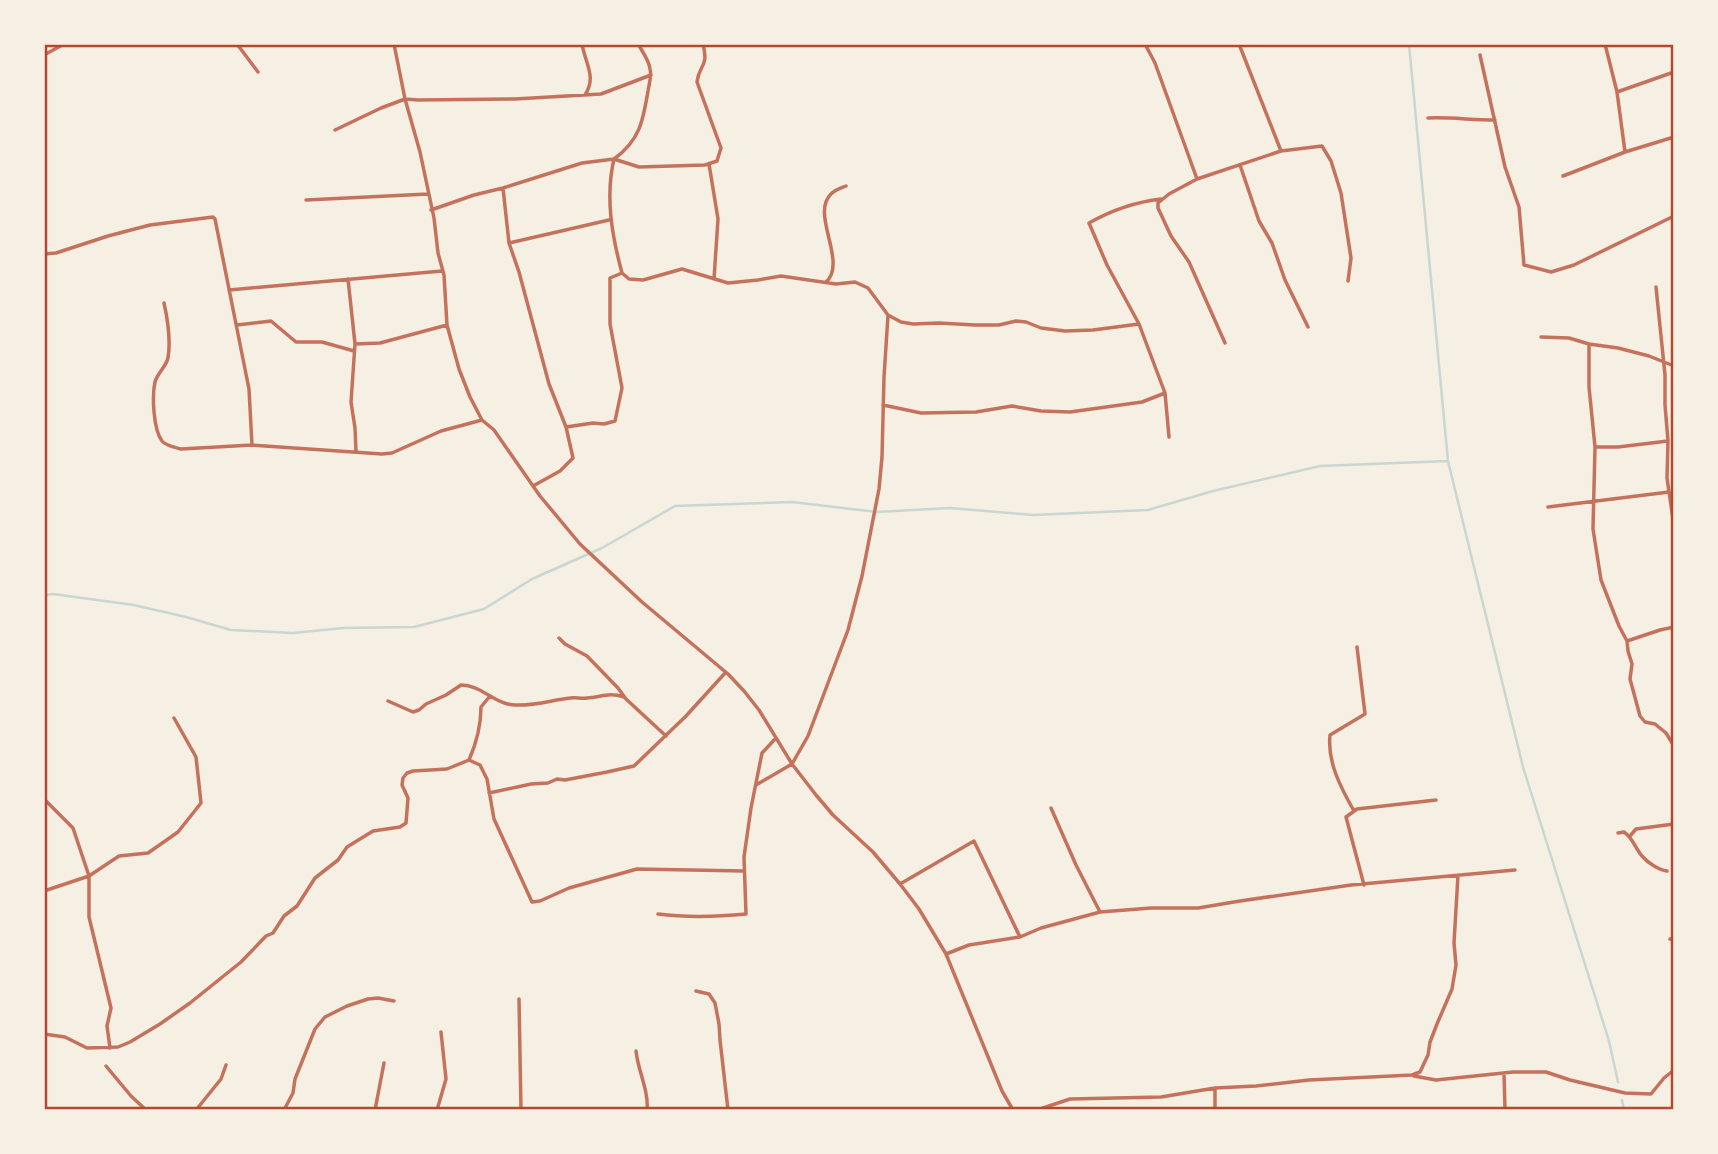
<svg xmlns="http://www.w3.org/2000/svg" width="1718" height="1154" font-family="'PT Sans',sans-serif">
	<style>
		.lines { fill: none; stroke-linecap: round; stroke-linejoin: round }
		.stream { stroke: #c9d6d2; stroke-width: 2.5 }
		.minor { stroke: #c5725c; stroke-width: 3.5 }
		.neatline { fill: none; stroke: #b5482f; stroke-width: 2.5 }
	</style>
	<rect width="100%" height="100%" fill="#f6efe4"/>
	<g class="lines">
		<path class="stream" d="M1409,44l39,417 75,306 86,274 9,41
			M44,595l9,-1 81,11 52,12 45,13 62,3 50,-5 71,-1 70,-18 48,-30 70,-31 73,-42 117,-4 85,10 73,-4 83,7 115,-5 65,-19 107,-25 128,-5
			M1622,1100l2,10"/>
		<path class="minor" d="M237,44l21,28
			M394,44l11,55 15,53 14,66 4,35 6,22 3,50 12,44 11,28 12,23 12,10 46,66 40,48 62,58 86,72 16,17 15,19 33,54 24,31 17,20 40,37 27,32 19,25 27,45 56,137 11,19
			M582,44c3,19 15,33 3,51
			M638,44c4,7 11,16 12,25 2,7 -1,15 -2,22 -5,30 -8,49 -34,68 -9,38 -2,77 8,114l7,6 14,1 39,-11 46,14 30,-3 23,-4 55,8 19,-2 13,6 20,27 13,7 12,2 26,-1 36,2h24l17,-4 10,1 15,6 24,3 28,-1 46,-6 26,69 4,44
			M1145,44l10,19 42,116
			M1239,44l42,107
			M1605,44l12,48 8,60
			M44,55l20,-11
			M1480,55l25,112 14,40 5,58 27,7 23,-7 100,-49
			M1617,92l57,-20
			M1428,118c22,-1 44,2 67,2
			M335,130l46,-22 24,-9 13,1 97,-1 86,-5 50,-19
			M709,164l9,55 -4,60
			M1240,165l19,56 13,22 13,37 23,47
			M1563,176l62,-24 49,-15
			M503,188l6,55 10,29 30,112 17,43 7,31 -13,13 -27,15
			M306,200l122,-6
			M431,210l43,-15 29,-7 79,-25 32,-4 25,8 66,-2 12,-4 4,-13 -24,-66c2,-18 12,-14 6,-38
			M509,243l100,-23
			M44,254l12,-1 52,-17 42,-11 63,-8 2,2 34,170 3,56
			M348,279l7,65 -4,58 4,26 1,24
			M826,282c22,-20 -16,-68 5,-88 4,-4 10,-6 15,-8
			M1656,287l9,88v30l3,36 -1,37 7,48
			M229,290l213,-19
			M164,303c4,18 7,37 4,55 -2,9 -10,14 -13,24 -3,13 -2,47 7,59 4,5 12,6 19,8l71,-4 130,9 10,-1 49,-22 41,-11
			M1139,324l-32,-59 -18,-42c23,-13 46,-21 72,-24
			M237,325l34,-4 25,21h26l32,9
			M1541,337l28,1 20,6v43l6,60 -2,82 8,51 18,46 8,15 1,10 4,13 -2,15 10,37 5,6 10,2 11,9 8,13
			M1225,343l-36,-81 -18,-26 -13,-28v-5l11,-9 28,-15 84,-28 41,-5 9,15 10,32 10,65 -3,23
			M355,344l25,-1 67,-18
			M1589,344l29,4 31,8 25,10
			M883,405l38,8 55,-1 36,-6 29,5 29,1 72,-10 23,-9
			M566,427l27,-4 11,1 11,-3 7,-33 -12,-64v-46l12,-5
			M1595,447h23l50,-6
			M1548,507l121,-15
			M559,638l6,6 22,12 31,32 8,11 40,37
			M1627,641l33,-11 14,-3
			M388,701l25,11 6,-2 7,-6 20,-9 15,-10c21,0 34,20 55,20 19,1 36,-5 54,-7 6,-1 11,1 17,0 15,-1 22,-6 37,-1
			M469,760c7,-16 12,-35 12,-53l9,-11
			M756,785l36,-21 16,-28 40,-106 14,-54 17,-87 3,-32 2,-80 4,-62
			M489,793l42,-9 17,-1 9,-4 8,1 42,-8 27,-6 52,-50 40,-44
			M44,799l29,29 16,48v41l22,91 -4,18 3,22
			M1051,808l25,57 24,47
			M1354,811c-13,-23 -27,-49 -24,-76l35,-21 -8,-67
			M1618,833l6,-1c9,6 11,16 18,24 6,7 17,14 25,15
			M1630,836l6,-7 38,-5
			M900,884l74,-43 46,96
			M1364,885l-18,-68 11,-8 79,-9
			M44,891l45,-15 30,-20 29,-3 30,-21 23,-29 -5,-46 -22,-39
			M658,914c31,4 57,3 88,0l-2,-57 7,-49 11,-55 14,-15
			M1670,939l4,1
			M946,954l23,-9 51,-8 21,-9 59,-16 51,-4h47l42,-7 111,-16 164,-15
			M696,991l13,3 6,9 4,21 1,16 8,70
			M519,999l2,111
			M44,1034l21,3 22,11 31,-1 12,-5 30,-18 30,-21 51,-41 25,-26 7,-3 11,-17 13,-10 18,-28 23,-18 9,-13 26,-16 27,-4 6,-4 2,-25 -6,-13 1,-7 4,-5 6,-2 34,-2 22,-9 11,5 7,14 7,40 38,83 8,-1 29,-13 68,-19 107,2
			M636,1051c2,20 13,40 11,59
			M106,1066l25,30 15,14
			M1504,1073l1,37
			M1414,1076l22,4 77,-8h33l24,8 55,13 26,1 13,-16 10,-8
			M196,1110l25,-31 5,-14
			M284,1110l9,-17 2,-14 20,-50 10,-12 22,-11 21,-7 10,-1 16,3
			M375,1110l9,-47
			M437,1110l9,-31 -5,-47
			M1037,1110l33,-11 91,-2 54,-9 41,-2 53,-6 103,-5 8,-3 8,-17 2,-13 7,-18 15,-35 4,-24 -2,-22 4,-68
			M1215,1110v-22"/>
	</g>
	<rect width="1718" height="1154" fill="none" stroke="#f6efe4" stroke-width="91"/>
	<rect x="46" y="46" width="1626" height="1062" class="neatline"/>
</svg>
